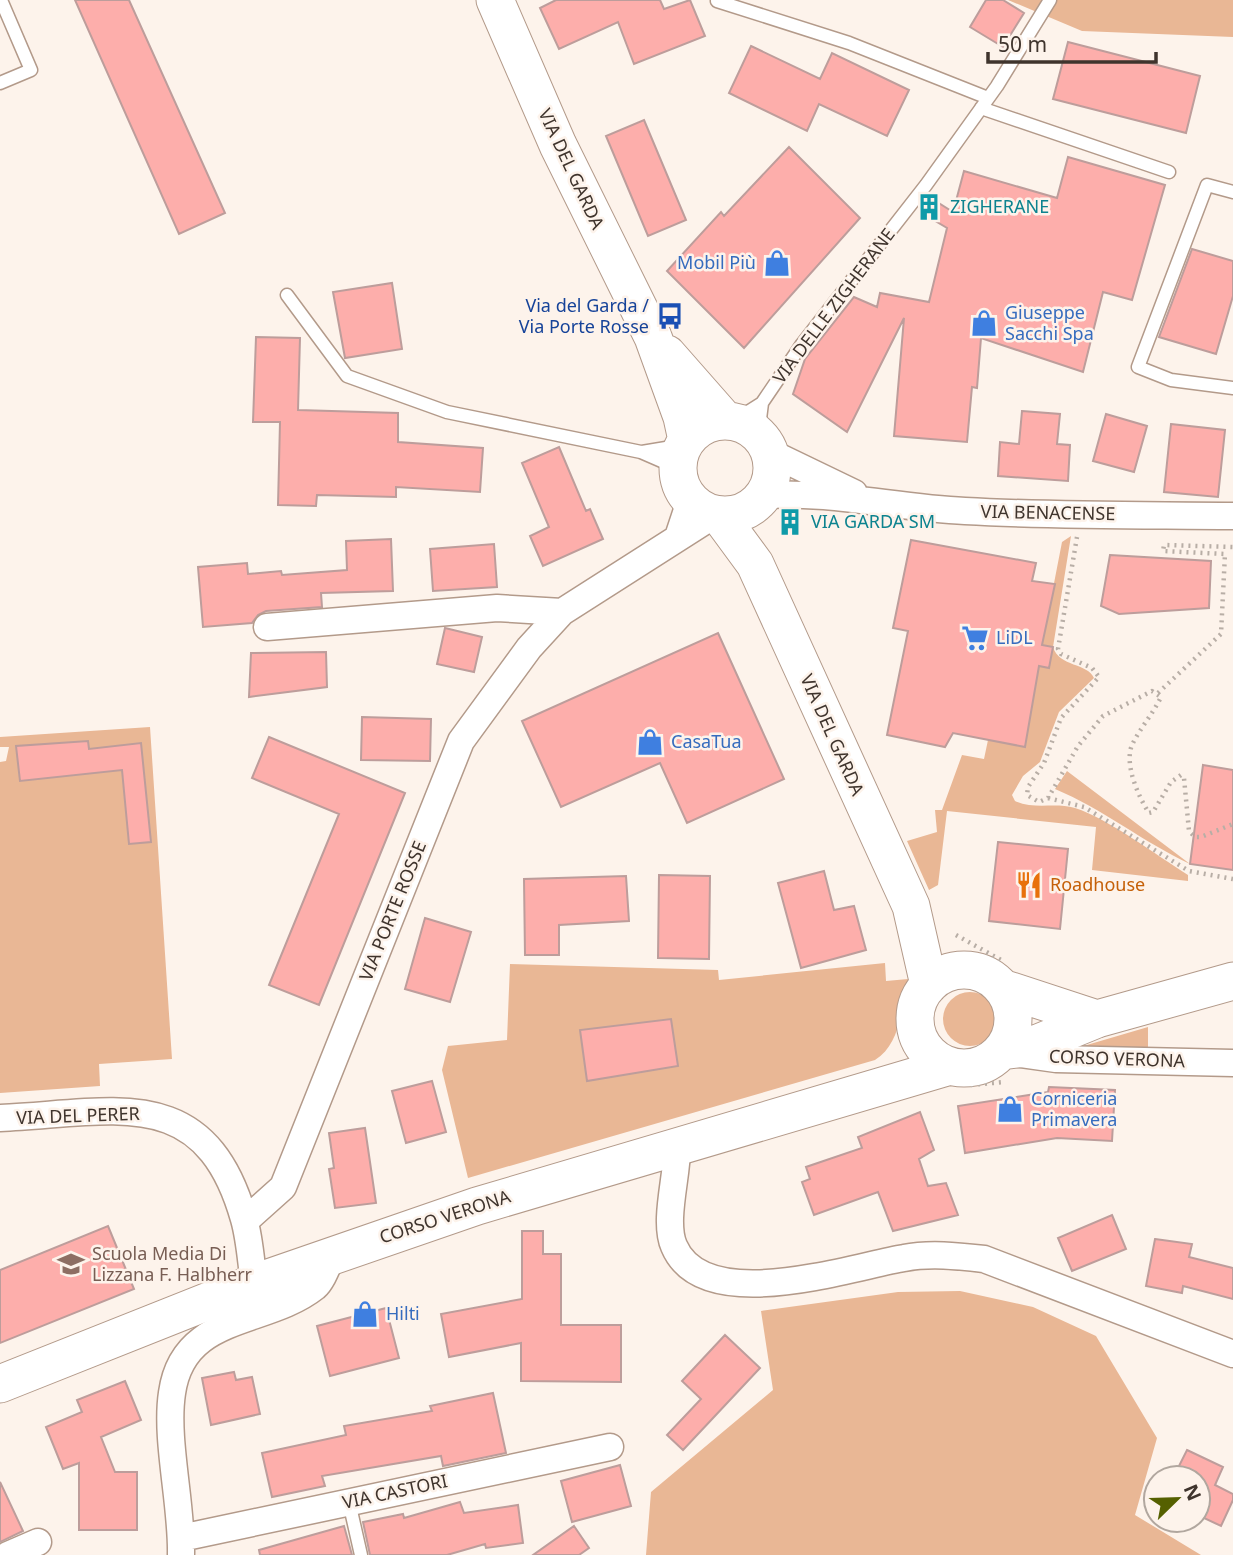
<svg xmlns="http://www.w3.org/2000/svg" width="1233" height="1555" font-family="'Noto Sans',sans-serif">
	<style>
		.green { fill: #e9b795; fill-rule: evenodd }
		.building { fill: #fdaeab; stroke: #bd9d9b; stroke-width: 2 }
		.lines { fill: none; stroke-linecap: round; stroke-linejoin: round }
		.lane-casing { stroke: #b39a8a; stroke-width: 15 }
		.street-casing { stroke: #b39a8a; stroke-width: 29 }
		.secondary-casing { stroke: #b39a8a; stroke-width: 39 }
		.path { stroke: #b8aea6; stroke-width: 4.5; stroke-dasharray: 2 5; stroke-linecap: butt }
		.lane { stroke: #fff; stroke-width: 12 }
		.street { stroke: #fff; stroke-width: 26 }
		.secondary { stroke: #fff; stroke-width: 37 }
		.labels { text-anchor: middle; stroke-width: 5; stroke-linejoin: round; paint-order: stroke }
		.street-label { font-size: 18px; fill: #3f342d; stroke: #fdf3eb }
		.culture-label { font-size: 18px; fill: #0d838f; stroke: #fdf3eb; text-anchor: start }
		.shop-label { font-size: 18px; fill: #366cbe; stroke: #fdf3eb; text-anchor: start }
		.transit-label { font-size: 18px; fill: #164399; stroke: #fdf3eb; text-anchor: end }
		.food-label { font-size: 18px; fill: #c56008; stroke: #fdf3eb; text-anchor: start }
		.education-label { font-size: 18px; fill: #785e54; stroke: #fdf3eb; text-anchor: start }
	</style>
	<rect width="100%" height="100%" fill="#fdf3eb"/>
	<path class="green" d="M1008,0h225v37l-151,-6z
		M1071,536l-18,111c6,20 35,16 41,31l-35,34 -19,50 -17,14 -11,19 3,6c20,9 40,1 60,7 34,11 81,47 113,67v6l-96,-11 4,-43 -149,-16 -9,74 -9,5 -22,-49 30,-9 -2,-22h7l20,-55 22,4 4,-19 37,6 14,-80 14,-19 -11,-2 20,-103z
		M150,727l22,332 -73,5 1,22 -100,7v-331l6,-1 3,-14h-9v-10zM141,744l9,98 -20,2 -8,-74 -54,5 21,-26z
		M1067,771l123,93c-47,-22 -87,-55 -135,-75z
		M885,963l1,18 22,-2c-7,27 -6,64 -33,81l-407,118 -26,-108 6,-24 59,-6 3,-76 208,6 1,10zM671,1019l7,47 -91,15 -6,-51z
		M943 1019a27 27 0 1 1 54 0a27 27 0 1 1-54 0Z
		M1148,1027v28l-68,-8z
		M960,1291l73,16 63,29 61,102 -22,77 66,40h-555l5,-63 122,-102 -12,-79 137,-19z"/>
	<path class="building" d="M75,0h54l96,213 -46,21z
		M556,0h104l4,9 26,-9 15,36 -71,28 -16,-42 -59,27 -19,-41z
		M986,0h17l21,13 -21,34 -33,-20z
		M1068,42l132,34 -14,57 -133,-34z
		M751,46l69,33 12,-26 77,37 -22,46 -68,-32 -12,27 -78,-38z
		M644,120l42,100 -38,16 -42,-100z
		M789,147l71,71 -116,130 -77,-77 54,-59 3,4z
		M1068,157l97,28 -33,115 -29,-8 -20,80 -102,-34 -4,50 -5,-1 -5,55 -73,-6 10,-118 -57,114 -54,-38 12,-35 49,-62 23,10 3,-14 49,9 18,-74 -27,-16 9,-15 24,15 11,-41 93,27z
		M1192,249l41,12v35l-17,58 -57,-17z
		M392,283l10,66 -57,9 -12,-66z
		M256,337l44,1 -2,72 100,3v29l85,6 -3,44 -84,-5v10l-79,-2 -1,11 -38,-1 2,-83h-27z
		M1022,411l38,3 -3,30 13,1 -2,36 -70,-5 2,-34 19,2z
		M1106,414l41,12 -13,46 -41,-11z
		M1171,424l54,6 -7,67 -54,-5z
		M559,447l27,64 4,-2 13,30 -60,27 -13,-30 19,-9 -27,-64z
		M391,539l2,52 -72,2 1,14 -56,4 -8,4 -6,8 -49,4 -5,-60 49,-4 1,11 33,-3 1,4 65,-5 -1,-29z
		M911,540l125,23 -4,18 23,3 -13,61 11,2 -4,21 -10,-2 -14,81 -72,-14 -8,14 -58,-12 21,-104 -15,-3z
		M494,544l3,43 -64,4 -3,-42z
		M1110,555l101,6 -2,47 -90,6 -18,-8z
		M445,628l37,9 -8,35 -37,-8z
		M718,633l66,146 -97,44 -27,-60 -99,44 -39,-86z
		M326,652l1,35 -78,10 2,-44z
		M362,717l69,2 -1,42 -69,-1z
		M269,737l136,56 -86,212 -50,-20 70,-171 -87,-36z
		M88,741l1,8 52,-6 10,99 -22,2 -7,-74 -102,11 -4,-35z
		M1203,765l30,5v100l-43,-6z
		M998,842l70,7 -8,80 -71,-8z
		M824,871l10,39 20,-4 12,44 -65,18 -23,-85z
		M659,875l51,1 -1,83 -51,-1z
		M626,876l3,45 -70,4v30h-34l-1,-76z
		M425,918l46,14 -21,70 -45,-13z
		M671,1019l7,47 -91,15 -7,-51z
		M432,1081l14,51 -40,11 -14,-52z
		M1049,1087l66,3 -3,51 -55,-3 -92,15 -7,-47 90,-14z
		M920,1112l14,38 -15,9 9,27 18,-3 12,32 -65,16 -15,-39 -64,23 -12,-33 8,-3 -4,-12 56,-19 -4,-11z
		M365,1128l11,75 -41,5 -6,-39 5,-1 -5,-35z
		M1112,1215l14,34 -54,22 -14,-33z
		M108,1226l26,63 -134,54v-73z
		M522,1231h21v23h18v71h60v57l-100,-1v-38l-72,14 -8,-43 81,-15z
		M1155,1239l37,5 -3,13 44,11v31l-50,-13 -1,7 -36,-7z
		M386,1308l13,50 -69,18 -13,-50z
		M725,1335l35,33 -77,82 -16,-15 34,-36 -19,-18z
		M234,1372l2,8 16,-3 8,37 -49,11 -9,-47z
		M125,1381l16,39 -40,17 14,35h22v58h-58v-67l-16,6 -17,-42 36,-15 -5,-12z
		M493,1393l13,60 -63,13 -2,-10 -119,20 3,10 -53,11 -10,-44 84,-18 -2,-9 88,-15 -2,-5z
		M1187,1450l36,17 -8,18 18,9v6l-12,26 -21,-10 -2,4v-42h-25z
		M620,1465l11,41 -59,16 -11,-41z
		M0,1482l23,49 -23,11z
		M460,1502l4,11 54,-8 5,38 -37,5 -1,-4 -38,11h-77l-7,-33 40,-8 1,4z
		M344,1526l8,29h-92l-1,-5z
		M574,1526l15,22 -10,7h-46z"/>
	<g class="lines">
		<defs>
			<path id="lane" d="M717,1l132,42 139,55
				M0,83l31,-13 -30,-70
				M981,108l188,64
				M1233,192l-26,-7 -69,182 33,13 62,8
				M287,295l60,81 100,36 194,40 23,10 14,12
				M732,422l30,-19 40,-59 124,-159 71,-99 53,-86
				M758,435l4,-32
				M642,452l42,-7
				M349,1502l12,53"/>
			<path id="street" d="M769,452l85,41
				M763,495c69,-4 134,13 202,16 90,5 179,4 268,5
				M678,537l12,-36
				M267,627l230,-19 65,4
				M1013,1053l43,6 177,4
				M0,1118c114,-5 205,-37 244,101 6,21 7,44 10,64
				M677,1146c1,28 -14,75 -3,100 30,71 176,21 230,12 26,-5 53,-2 80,1l249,95
				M245,1221l38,-34 178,-446 68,-93 33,-36 152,-97
				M181,1538l429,-91
				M181,1554c1,-50 -16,-115 -9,-161 11,-80 94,-67 143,-106 8,-7 13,-23 18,-33
				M8,1555l30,-13"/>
			<path id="secondary" d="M495,0l63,145 95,192 29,80 5,23
				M667,354l58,66
				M678 468a47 47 0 1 1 94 0a47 47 0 1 1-94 0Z
				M719,515l36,49 156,342 18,79
				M915 1019a49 49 0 1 1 98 0a49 49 0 1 1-98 0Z
				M1002,988l95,31
				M1001,1051l25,-3 71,-29 136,-38
				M0,1384l254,-101 223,-77 473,-140"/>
		</defs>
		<use href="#lane" class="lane-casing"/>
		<use href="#street" class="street-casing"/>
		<use href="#secondary" class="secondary-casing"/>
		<path class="path" d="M1077,537l-19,112 3,5 31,14 7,9 -38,41 -17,45 -16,24 -1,8 12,7 9,-4 30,-52 25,-30 49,-25 9,6c-8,17 -21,31 -29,48 -8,19 6,51 17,68l4,-1 18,-30 10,-7 3,3 5,53 6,6h6l32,-13
			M1158,693l63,-59 4,-80 -62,-3 1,-6 69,2
			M1048,798l36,9 105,64 44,8
			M956,935l45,25
			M971,1085l33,-3"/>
		<use href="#lane" class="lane"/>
		<use href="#street" class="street"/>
		<use href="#secondary" class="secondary"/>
	</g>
	<defs>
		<symbol id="building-bare" viewBox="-9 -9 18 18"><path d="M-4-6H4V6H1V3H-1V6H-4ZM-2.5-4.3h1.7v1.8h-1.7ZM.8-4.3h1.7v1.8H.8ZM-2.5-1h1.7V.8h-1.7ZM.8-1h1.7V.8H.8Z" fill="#0f9aa8" stroke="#fdf3eb" stroke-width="2.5" paint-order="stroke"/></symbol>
		<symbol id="shop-bare" viewBox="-9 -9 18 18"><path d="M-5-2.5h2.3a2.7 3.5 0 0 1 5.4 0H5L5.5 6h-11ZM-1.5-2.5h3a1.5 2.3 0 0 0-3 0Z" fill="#3f7fe0" stroke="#fdf3eb" stroke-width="2.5" paint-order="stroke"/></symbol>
		<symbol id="bus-bare" viewBox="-9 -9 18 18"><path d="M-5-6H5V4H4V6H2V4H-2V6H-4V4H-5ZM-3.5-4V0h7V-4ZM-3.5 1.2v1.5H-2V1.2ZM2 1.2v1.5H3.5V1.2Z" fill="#1a4fb4" stroke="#fdf3eb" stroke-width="2.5" paint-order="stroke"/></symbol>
		<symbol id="supermarket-bare" viewBox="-9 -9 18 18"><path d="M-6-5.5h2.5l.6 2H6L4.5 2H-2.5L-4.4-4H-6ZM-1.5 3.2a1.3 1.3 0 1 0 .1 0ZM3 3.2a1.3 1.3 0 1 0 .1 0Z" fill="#3f7fe0" stroke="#fdf3eb" stroke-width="2.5" paint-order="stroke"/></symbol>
		<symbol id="restaurant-bare" viewBox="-9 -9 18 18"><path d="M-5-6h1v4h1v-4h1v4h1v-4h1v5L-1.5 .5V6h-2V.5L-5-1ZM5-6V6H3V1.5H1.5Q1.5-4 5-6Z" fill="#e8710a" stroke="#fdf3eb" stroke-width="2.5" paint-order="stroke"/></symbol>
		<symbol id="school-bare" viewBox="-9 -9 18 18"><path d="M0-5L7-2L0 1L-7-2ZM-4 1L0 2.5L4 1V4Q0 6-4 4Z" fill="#8d6e63" stroke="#fdf3eb" stroke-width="2.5" paint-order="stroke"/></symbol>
	</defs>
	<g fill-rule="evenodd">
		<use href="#building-bare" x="910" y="188" width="38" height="38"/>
		<use href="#shop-bare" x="758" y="244" width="38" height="38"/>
		<use href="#bus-bare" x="651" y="297" width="38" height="38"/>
		<use href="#shop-bare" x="965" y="304" width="38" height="38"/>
		<use href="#building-bare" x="771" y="503" width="38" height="38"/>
		<use href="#supermarket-bare" x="956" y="619" width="38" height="38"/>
		<use href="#shop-bare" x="631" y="723" width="38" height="38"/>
		<use href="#restaurant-bare" x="1010" y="866" width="38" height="38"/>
		<use href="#shop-bare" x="991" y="1090" width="38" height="38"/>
		<use href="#school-bare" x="52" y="1245" width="38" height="38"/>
		<use href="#shop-bare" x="346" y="1295" width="38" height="38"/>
	</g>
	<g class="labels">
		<g class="street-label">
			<text transform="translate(571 169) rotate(65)" y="6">VIA DEL GARDA</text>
			<text transform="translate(834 306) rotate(-53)" y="6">VIA DELLE ZIGHERANE</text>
			<text transform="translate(1048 513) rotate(1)" y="6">VIA BENACENSE</text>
			<text transform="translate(832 735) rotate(66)" y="6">VIA DEL GARDA</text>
			<text transform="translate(393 911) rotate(-68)" y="6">VIA PORTE ROSSE</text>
			<text transform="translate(1117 1059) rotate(2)" y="6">CORSO VERONA</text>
			<text transform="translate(78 1116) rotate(-2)" y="6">VIA DEL PERER</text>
			<text transform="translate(445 1217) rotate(-18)" y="6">CORSO VERONA</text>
			<text transform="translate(395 1492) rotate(-12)" y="6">VIA CASTORI</text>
		</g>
		<g class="culture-label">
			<text x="950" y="213">ZIGHERANE</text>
			<text x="811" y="528">VIA GARDA SM</text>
		</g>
		<g class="shop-label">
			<text x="756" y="269" text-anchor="end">Mobil Più</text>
			<text x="1005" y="319">Giuseppe<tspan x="1005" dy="21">Sacchi Spa</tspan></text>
			<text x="996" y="644">LiDL</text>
			<text x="671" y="748">CasaTua</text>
			<text x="1031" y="1105">Corniceria<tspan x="1031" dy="21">Primavera</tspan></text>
			<text x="386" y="1320">Hilti</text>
		</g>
		<g class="transit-label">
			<text x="649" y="312">Via del Garda /<tspan x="649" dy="21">Via Porte Rosse</tspan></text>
		</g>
		<g class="food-label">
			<text x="1050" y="891">Roadhouse</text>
		</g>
		<g class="education-label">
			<text x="92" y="1260">Scuola Media Di<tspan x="92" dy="21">Lizzana F. Halbherr</tspan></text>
		</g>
	</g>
	<g transform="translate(1177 1499) rotate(67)"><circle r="33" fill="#fdf3eb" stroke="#b1a79f" stroke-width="2"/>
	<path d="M0-5L12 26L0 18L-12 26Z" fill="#556000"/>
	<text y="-10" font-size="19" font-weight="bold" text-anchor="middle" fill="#3f342d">N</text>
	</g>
	<path d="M988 52v10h168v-10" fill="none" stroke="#3f342d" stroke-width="3.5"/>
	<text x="998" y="52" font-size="21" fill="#3f342d" stroke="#fdf3eb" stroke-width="5" paint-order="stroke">50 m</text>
</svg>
